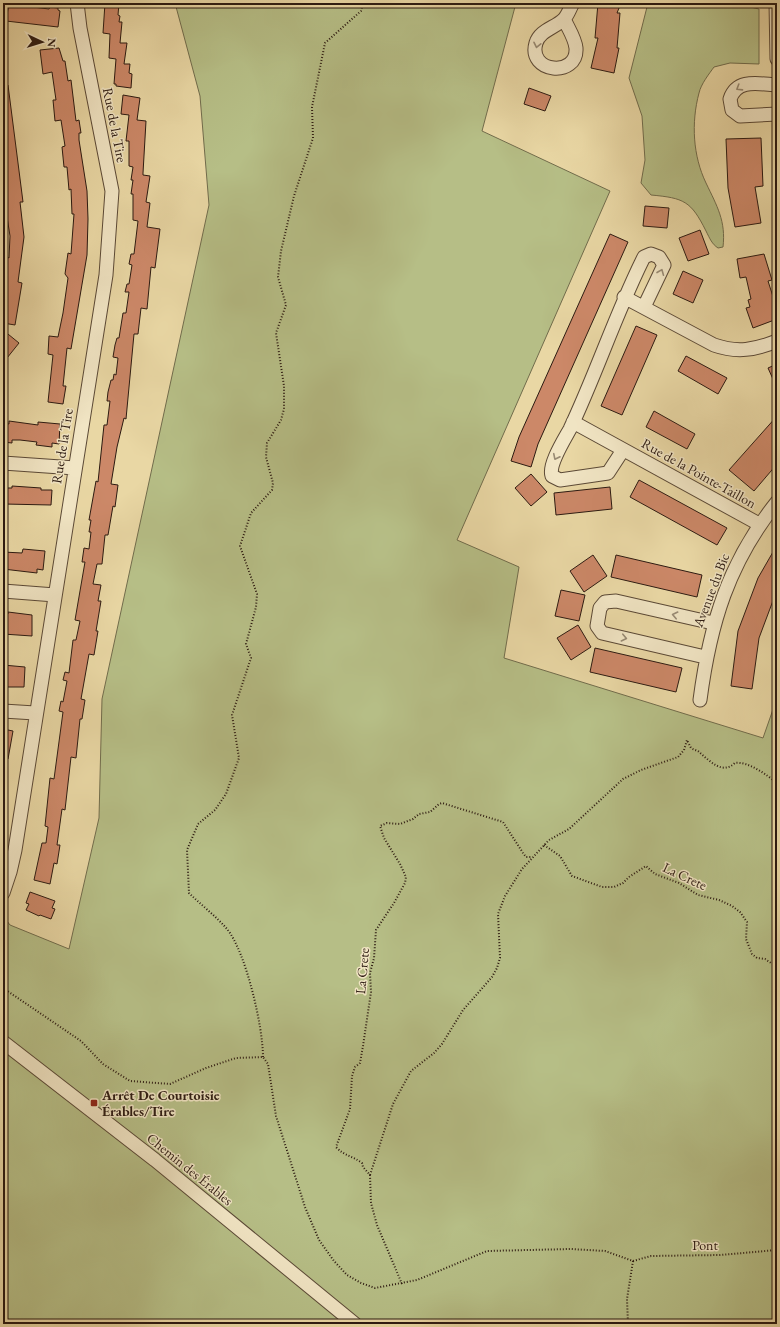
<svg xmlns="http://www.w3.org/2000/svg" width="780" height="1327" font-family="'EB Garamond',serif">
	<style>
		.green { fill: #b6be86; stroke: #716c4c }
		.building { fill: #cc8868; stroke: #2c1a11 }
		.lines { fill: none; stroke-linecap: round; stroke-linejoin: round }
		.minor-casing { stroke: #5b4936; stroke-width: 15 }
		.path { stroke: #2c1a11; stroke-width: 2; stroke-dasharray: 1 2; stroke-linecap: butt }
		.minor { stroke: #f1e5c4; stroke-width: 13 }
		.oneway { stroke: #988a73 }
		.poi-dot { fill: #8f2418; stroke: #f1e5c4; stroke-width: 1.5 }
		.labels { text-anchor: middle; stroke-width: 3; stroke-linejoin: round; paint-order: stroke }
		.street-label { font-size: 14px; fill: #2c1a11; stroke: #f1e5c4 }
		.poi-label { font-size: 14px; font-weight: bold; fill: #2c1a11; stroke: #f1e5c4; text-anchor: start }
	</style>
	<rect width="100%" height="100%" fill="#e9d7a4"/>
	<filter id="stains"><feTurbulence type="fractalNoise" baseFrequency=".005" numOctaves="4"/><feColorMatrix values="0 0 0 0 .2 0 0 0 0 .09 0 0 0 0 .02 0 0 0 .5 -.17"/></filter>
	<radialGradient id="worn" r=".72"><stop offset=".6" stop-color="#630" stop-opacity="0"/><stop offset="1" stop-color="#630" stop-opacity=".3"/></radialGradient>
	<path class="green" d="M175,3h341l-34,128 128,60 -153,349 62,27 -15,91 259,80 14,-40v626h-774v-408l7,9 59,24 30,-131 3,-119 107,-494 -9,-109z
		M648,3h86l25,6v55l-29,-1 -16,4c-5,7 -13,17 -15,26 -8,30 -6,63 7,90 11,23 20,38 17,64l-5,1c-6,-4 -8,-9 -12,-17 -15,-30 -22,-33 -55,-36l-10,-12 4,-23 -3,-44 -13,-38z"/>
	<path class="building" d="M9,3h24v4l16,2 1,-2 8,1v2l2,1 -2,16 -52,-6z
		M105,3h14l-1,12 2,1 -1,6h3l-2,21h7l-3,21h6l-1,9 3,1 -1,14 -15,-2v-2h-2l2,-25 -7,-1 1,-24 -7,-1z
		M598,3h23l-4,10h3l-3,35h2l-5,25 -23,-5 7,-30h-3z
		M59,48l4,13h2l3,20 3,-1 5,41 3,-1 2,13h-2v7l8,51 1,28 -1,36 -16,94 -4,-1 -4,38h3l-3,18 -15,-2 5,-47 -5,-1 1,-18 9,1 5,-24 5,-35 -3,-4 3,-21 3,1 3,-40h-2l-1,-25 -2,1 -2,-23h-3l-2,-20 3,-1 -4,-26 -6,1 -2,-21h3l-4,-28 -9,2 -3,-24z
		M3,85h5l15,117h-3l4,35 -6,45 4,1 -7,42 -12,-2v-60l3,1 1,-7 2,1 1,-22 -7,-45v-4h2l-2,-11z
		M529,88l22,8 -6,15 -21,-7z
		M123,95l17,3 -3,22 9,1 -3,52v2l7,1 -4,26 4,1 -3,24 13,2 -5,39 -4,-1 -4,42 -6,-1 -3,26h-4l-8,85 -2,-1 -7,29 -6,37 7,1 -3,22 -2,-1 -5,29h-3l-3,29h-5l-4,20 8,1 -3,16h3l-5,30h2l-4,24 -5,-1 -8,45 4,1 -3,19h-2l-4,39 -5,-1 -6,53 -3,-1 -5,36h3l-3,19 -3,-1 -4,21 -16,-4 8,-37h4l2,-16 -3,-1 5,-48 4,1 9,-67 -4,-1 2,-10 2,1 4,-21 -4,-1 2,-8 4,1 4,-33h3l4,-19 -5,-1 10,-58h-3l2,-14 5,1 2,-17h-2l2,-12h-2l7,-39 2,1 6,-57h3l3,-24h-3l1,-9 3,-12h2l1,-6 2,1 2,-17 -5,-1 2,-12 2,-7h2l4,-25h3l3,-21h-4l2,-8h2l3,-19 -3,-1 2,-10h3l4,-33 -5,-1v-26h-2l2,-14h-2l2,-13 -4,-1v-25h-3l3,-26 -8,-1z
		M761,138l2,48 -8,1 6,36 -26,4 -7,-39 -2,-49z
		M645,206l24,2 -2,20 -24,-2z
		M700,230l9,24 -21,7 -9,-23z
		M610,234l18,8 -90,202 -7,23 -20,-6 8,-24z
		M764,254l8,26 -4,1 8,25 -2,1 3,12 -24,9 -7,-20 4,-1 -2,-7 3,-1 -5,-22 -6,1 -3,-19z
		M683,271l20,9 -10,23 -20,-9z
		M636,326l21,9 -35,80 -21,-9z
		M3,330l16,13 -16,20z
		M686,356l41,22 -9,16 -40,-23z
		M777,364v24l-9,-20z
		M654,411l41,23 -8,15 -41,-22z
		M777,416v48l-23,27 -25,-21z
		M9,421l29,4v-3l22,2 -1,20 -7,-1v4l-16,-2 1,-3 -17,-2h-8v3l-9,-1v-19l6,1z
		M531,474l16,18 -16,14 -16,-18z
		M639,480l88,48 -10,17 -87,-48z
		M12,486l29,2v2h11l-1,15 -47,-1 1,-16h7z
		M610,487l2,22 -56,6 -2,-22z
		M777,545v45l-18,48 -7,51 -21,-3 7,-55 20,-53z
		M23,549l22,2 -2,19 -6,-1v4l-34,-4v-17l19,1z
		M593,555l14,21 -23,16 -14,-21z
		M616,555l86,20 -5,22 -86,-20z
		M561,590l24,5 -6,26 -24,-5z
		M8,612l24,3v21l-29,-2v-20h5z
		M578,625l13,22 -20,13 -14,-22z
		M595,648l87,20 -6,24 -86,-20z
		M3,665l22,2 -1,20h-21z
		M3,729l10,2 -5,28 -5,-1z
		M30,892l25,9 -3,7 3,1 -4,10 -11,-4 -1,1 -13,-6 3,-6 -3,-1z"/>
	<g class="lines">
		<defs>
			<path id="minor" d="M776,3l1,56
				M564,19c4,9 11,19 12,29 2,30 -49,25 -40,-5 4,-13 19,-15 28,-24 4,-4 6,-11 9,-16
				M777,85c-18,-1 -40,-7 -47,14l2,11 8,6 37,-2
				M624,297l90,48c23,8 41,5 63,-4
				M573,422l186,102
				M623,450l-15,23 -48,7 -8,-4c-4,-11 12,-36 18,-47 26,-55 45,-113 72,-168l2,-4 7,-3 8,3 5,8 -20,42
				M3,463l72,5
				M3,591l52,4
				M705,657l-103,-24 -5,-7 3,-18 5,-6 11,-1 97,22
				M700,700c10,-76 28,-137 77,-198
				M3,711l32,2
				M3,893l7,-21 5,-22 91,-575 6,-84 -32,-163 -3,-25
				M3,1042l152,118 200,164"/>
		</defs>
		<use href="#minor" class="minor-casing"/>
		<path class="path" d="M544,845l16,11 12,20 30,11h12l9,-4 6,-6 17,-11 9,8 24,9 19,12 21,5 13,6 8,6 7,10 -1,17 6,15 5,4 8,1 12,8
			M3,988l78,53 22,23 27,17 40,3 36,-16 30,-10 27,-1 5,7 8,52 29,91 14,33 15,21 13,14 14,8 14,5 42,-8 70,-29 84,-2 34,2 28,10 -6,38 1,25
			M263,1057c0,-30 -17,-105 -36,-128 -11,-13 -26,-24 -38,-36l-2,-43 11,-26 17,-14 11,-16 13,-36 -7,-43 19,-57 -5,-14 10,-37 1,-13 -17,-48 11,-33 21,-23 1,-7 -7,-26 1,-14 14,-23 3,-11v-23l-8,-53 10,-28 -8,-28 3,-26 13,-55 19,-58 -1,-31 13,-64 36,-32 2,-8
			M370,1175l23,-71 18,-33 23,-18 8,-9 21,-34 29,-33 5,-9 3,-10 -2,-44 7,-18 17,-27 27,-29 20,-11 54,-50 18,-9 37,-13 6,-7 3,-10 4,8c3,2 6,2 8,4 11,9 23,23 36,11 13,-2 32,12 42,20
			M633,1261l18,-5 69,-1 57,-5
			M402,1284l-25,-59 -6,-22 -1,-28 -7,-8 -1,-4c-9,-7 -18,-7 -26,-16l14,-38 2,-33 3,-9 5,-4 3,-17 8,-54 -1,-19 4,-15 2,-28 18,-27 11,-20 1,-6 -6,-13 -16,-26 -4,-12 7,-3 13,1 13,-5 6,-5 11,-2 9,-8 3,-1 61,19 20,31 3,4h6"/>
		<use href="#minor" class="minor"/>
	</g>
	<defs><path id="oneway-chevron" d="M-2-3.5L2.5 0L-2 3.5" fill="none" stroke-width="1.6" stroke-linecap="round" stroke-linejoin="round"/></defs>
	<g class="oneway">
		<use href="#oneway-chevron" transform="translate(537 45) rotate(102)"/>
		<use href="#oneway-chevron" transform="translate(739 88) rotate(148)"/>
		<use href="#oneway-chevron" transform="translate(661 272) rotate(-68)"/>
		<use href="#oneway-chevron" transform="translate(556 457) rotate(116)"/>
		<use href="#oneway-chevron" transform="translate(675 615) rotate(-167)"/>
		<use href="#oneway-chevron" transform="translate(624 638) rotate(13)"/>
	</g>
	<rect class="poi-dot" x="90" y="1099" width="8" height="8" rx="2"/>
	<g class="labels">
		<g class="street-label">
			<text transform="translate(115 125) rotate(79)" y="5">Rue de la Tire</text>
			<text transform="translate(62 446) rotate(-81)" y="5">Rue de la Tire</text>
			<text transform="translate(699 473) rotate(29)" y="5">Rue de la Pointe-Taillon</text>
			<text transform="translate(711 590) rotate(-69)" y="5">Avenue du Bic</text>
			<text transform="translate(685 876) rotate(25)" y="5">La Crete</text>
			<text transform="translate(362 971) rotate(-85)" y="5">La Crete</text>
			<text transform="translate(190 1169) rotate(39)" y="5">Chemin des Érables</text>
			<text x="705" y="1250">Pont</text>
		</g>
		<g class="poi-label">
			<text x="102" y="1100">Arrêt De Courtoisie<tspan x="102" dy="16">Érables/Tire</tspan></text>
		</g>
	</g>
	<rect width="780" height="1327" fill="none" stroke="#e9d7a4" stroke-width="16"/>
	<rect x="4" y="4" width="772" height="1319" fill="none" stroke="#2c1a11" stroke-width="2"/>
	<rect x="8" y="8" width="764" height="1311" fill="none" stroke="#2c1a11"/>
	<g transform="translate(42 42) rotate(94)" stroke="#f1e5c4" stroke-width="3" paint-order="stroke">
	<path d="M0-3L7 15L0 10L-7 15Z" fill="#2c1a11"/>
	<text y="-6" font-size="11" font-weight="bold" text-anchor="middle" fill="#2c1a11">N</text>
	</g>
	<rect width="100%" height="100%" filter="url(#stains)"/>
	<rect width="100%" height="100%" fill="url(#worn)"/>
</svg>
